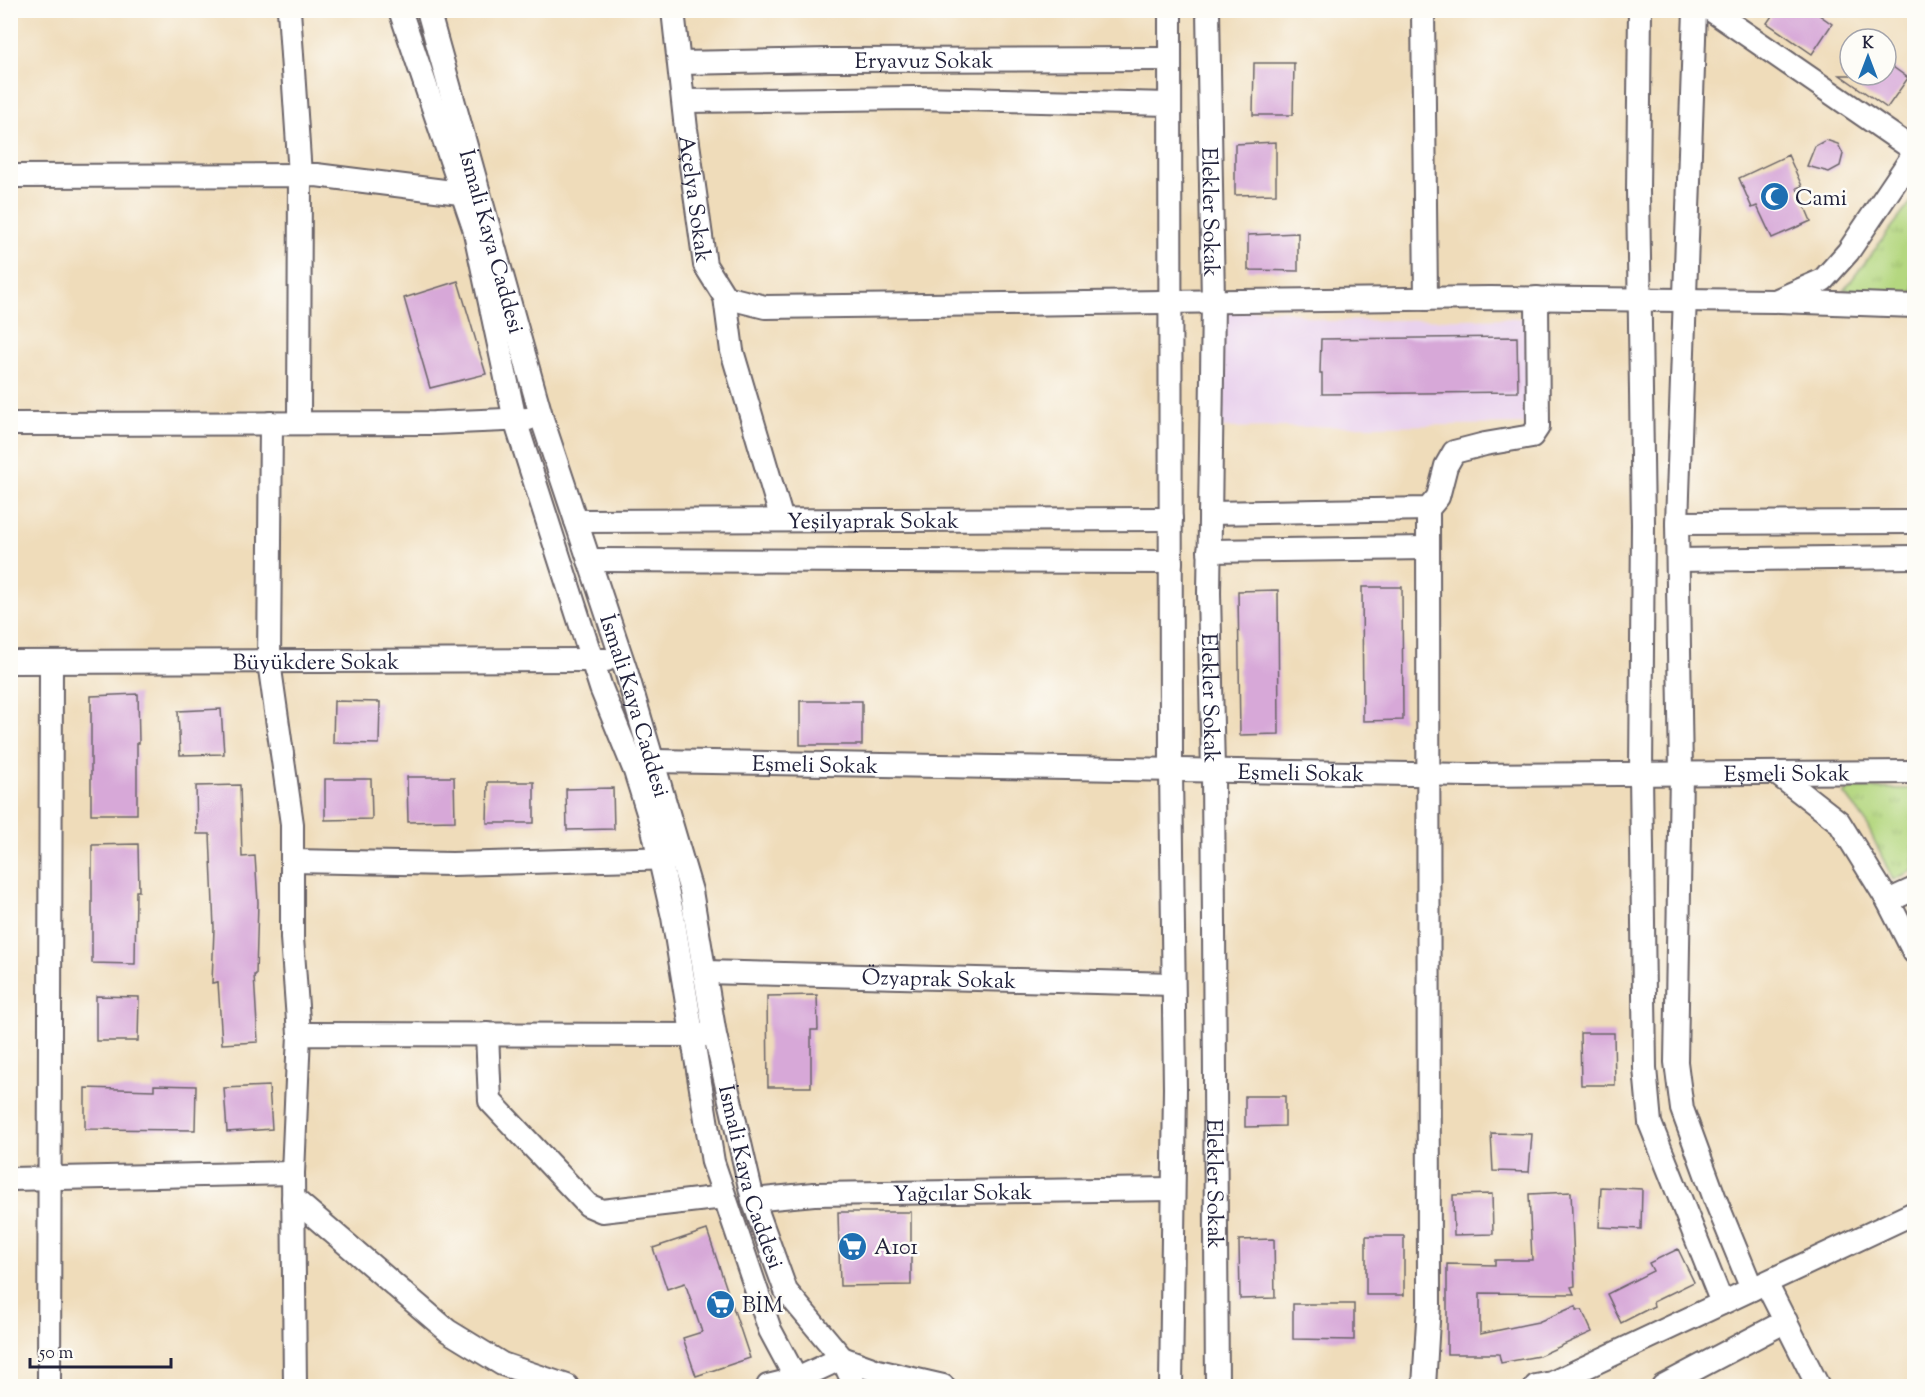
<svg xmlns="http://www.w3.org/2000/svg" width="1925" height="1397" font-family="'Sorts Mill Goudy',serif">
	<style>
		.built { fill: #e9d2ed }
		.grass { fill: url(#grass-tufts); stroke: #6b7c5d; stroke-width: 1.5 }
		.building { fill: #d7a8d8 }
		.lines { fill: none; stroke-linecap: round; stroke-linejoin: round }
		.minor-casing { stroke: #6a6367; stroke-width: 26 }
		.minor { stroke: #fff; stroke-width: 22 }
		.labels { text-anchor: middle; stroke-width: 5; stroke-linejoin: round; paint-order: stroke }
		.street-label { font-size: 22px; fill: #22223b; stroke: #fdfcf7 }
		.poi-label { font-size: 22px; fill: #22223b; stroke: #fdfcf7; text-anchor: start }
	</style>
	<defs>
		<pattern id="grass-tufts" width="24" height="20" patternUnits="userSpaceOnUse" patternTransform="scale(1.5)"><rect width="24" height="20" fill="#b4d77f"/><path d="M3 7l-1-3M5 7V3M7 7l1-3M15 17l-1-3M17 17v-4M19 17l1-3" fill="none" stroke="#9ab86f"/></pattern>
	</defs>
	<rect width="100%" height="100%" fill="#fdfcf7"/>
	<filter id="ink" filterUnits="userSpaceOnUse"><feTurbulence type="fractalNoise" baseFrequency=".0167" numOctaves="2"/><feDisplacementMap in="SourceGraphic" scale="12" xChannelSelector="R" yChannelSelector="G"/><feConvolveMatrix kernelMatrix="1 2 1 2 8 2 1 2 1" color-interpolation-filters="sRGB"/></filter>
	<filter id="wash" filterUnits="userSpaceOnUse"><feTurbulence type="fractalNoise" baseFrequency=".008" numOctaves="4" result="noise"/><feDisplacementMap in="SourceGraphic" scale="24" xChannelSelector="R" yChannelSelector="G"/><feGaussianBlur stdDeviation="1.35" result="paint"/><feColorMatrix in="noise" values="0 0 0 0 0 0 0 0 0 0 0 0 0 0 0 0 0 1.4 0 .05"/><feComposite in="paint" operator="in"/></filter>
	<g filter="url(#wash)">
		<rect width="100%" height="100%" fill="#efdcba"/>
		<path class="built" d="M1216,310h66l45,11 202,-3 2,106 -313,4z"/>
		<path class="grass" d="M1914,198v94l-70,-2z
			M1853,788l61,1v81l-21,10 -29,-61 -20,-26z"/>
		<g id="blocks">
			<path class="building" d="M1776,10h36l20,14 -20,30 -45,-31z
				M1886,62l22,16 -21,30 -47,-33h46z
				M1254,63h40l-1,52h-40z
				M1826,140l12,4 5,10 -3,12 -11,6 -22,-6 8,-20z
				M1276,142v52l-41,1v-51z
				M1788,155l14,31 -5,2 14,33 -39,17 -15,-32 -5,2 -13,-30z
				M1298,233v38l-50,-1v-35z
				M458,281l28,93 -56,14 -26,-90z
				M1517,337l1,55 -196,2v-21h-2l1,-34z
				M1362,587h40l1,133 -40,1z
				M1278,590l1,144 -39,1 -2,-144z
				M138,694l1,49h-2v71h-46v-118z
				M334,701l46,1 -1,42 -46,-1z
				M800,701h62v44h-62z
				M221,709l3,45 -44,1 -2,-44z
				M407,777h47l1,44 -47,1z
				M325,779h46l1,40 -47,1z
				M488,782h46v41h-47z
				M240,785l2,72 13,-1 3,46 -2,73h-2l4,67 -36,2 -4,-62 -6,1 2,-55 -4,-94h-13l-1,-48z
				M613,788l1,41 -47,1 -1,-41z
				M138,844l1,47h-3l-1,73 -43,-1v-118z
				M817,995l1,35h-7v57h-43l-1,-91z
				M96,996l43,1 -1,44h-42z
				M1580,1033h34l1,52h-34z
				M154,1085l42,1 -1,44 -110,-1v-41l69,2z
				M269,1086l3,43 -45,3 -3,-44z
				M1245,1096h40v30l-40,1z
				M1491,1133l41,1 -3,38 -36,-1z
				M1601,1187l41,2 -1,40 -42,-2z
				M1571,1192l4,94 -4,1 3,7 -94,-1v41l58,-12 38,-16v4h6l10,22 -53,24 -38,7 -2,-9h-52v-90l48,1v-5h37l-3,-66z
				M1492,1194l1,40 -39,1 -1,-40z
				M838,1212h73v73l-71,1z
				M707,1230l43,128 -54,18 -13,-38 19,-6 -17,-49 -18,6 -14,-41z
				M1366,1236h38v59h-38z
				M1274,1239l1,59 -35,1 -1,-59z
				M1678,1249l16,33 -41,20 1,4 -33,17 -14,-29 46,-23 -4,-8z
				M1293,1304h61v36l-61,-1z"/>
		</g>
	</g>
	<g filter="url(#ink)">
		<use href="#blocks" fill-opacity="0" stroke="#6a6367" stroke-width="1.5"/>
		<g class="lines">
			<defs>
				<g id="minor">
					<path d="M289,10l11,165 -1,248"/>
					<path d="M400,10l74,218 41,192 86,268 34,83 18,58 20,88 40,245 57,168 30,56"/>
					<path id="s1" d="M428,10l114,409 85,255 64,217 24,144 38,165 33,91 56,67 13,28"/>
					<path id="s2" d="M673,10l13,119 19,136 20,32 7,54 50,169"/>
					<path d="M1170,10l1,760 4,318 -4,298"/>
					<path id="s3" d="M1208,10l5,292 -4,291 4,178 4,615"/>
					<path d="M1423,10l3,289"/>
					<path d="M1640,10l-2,181 5,333 -2,250 4,294 5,55 72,180"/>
					<path d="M1695,10l-18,513 4,251 -5,288 6,47 33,90 37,90"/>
					<path d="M1711,10l203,140"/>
					<path id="s4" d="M680,63l149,-3 341,-1"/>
					<path d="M684,101l233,-3 253,6"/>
					<path d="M10,176l306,-1 160,20"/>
					<path d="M725,297l40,10 725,-9 285,3 48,-21 25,-28 66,-98"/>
					<path d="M1780,301l134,5"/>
					<path d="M271,423l-2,239 23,162v114l7,96"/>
					<path d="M10,424l424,-1 94,-4"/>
					<path d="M1210,513l218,-4 10,-12 8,-31 8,-14 31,-8 47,-8 6,-9 -1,-129"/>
					<path id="s5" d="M576,521l595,-2"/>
					<path d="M1677,523l237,-1"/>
					<path d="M1209,551l219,-3"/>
					<path d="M589,560l582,2"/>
					<path d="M1678,560l236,-3"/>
					<path id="s6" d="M10,662l596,-2"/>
					<path id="s7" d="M653,761l816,14 445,-3"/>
					<path d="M1776,773l63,49 49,79 26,51"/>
					<path d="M292,861l160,3 223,-6"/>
					<path d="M1888,901l26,-12"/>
					<path id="s8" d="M705,972l468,12"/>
					<path d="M487,1034l3,67 98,104 14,6 122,-14"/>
					<path d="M10,1179l283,-6"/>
					<path d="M293,1198l155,133 54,33 65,22"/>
					<path id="s9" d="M753,1200l61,-6 359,-5"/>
					<path d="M1766,1283l52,103"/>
					<path d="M49,1386l2,-724"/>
					<path d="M295,1386l-2,-213 6,-139 406,1"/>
					<path d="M768,1386l29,-7 45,-21 36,13 65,15"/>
					<path d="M1424,1386l5,-81 -1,-796"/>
					<path d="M1536,1386l16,-3 362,-170"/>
					<path d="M1663,1386l123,-65"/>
				</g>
			</defs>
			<use href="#minor" class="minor-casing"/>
			<use href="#minor" class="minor"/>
		</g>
	</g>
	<defs>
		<symbol id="mosque-disc" viewBox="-11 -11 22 22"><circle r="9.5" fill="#1f6fb2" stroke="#fdfcf7"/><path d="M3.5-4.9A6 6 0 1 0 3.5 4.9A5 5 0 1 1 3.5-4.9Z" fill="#fff"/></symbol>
		<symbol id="supermarket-disc" viewBox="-11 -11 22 22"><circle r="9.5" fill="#1f6fb2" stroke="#fdfcf7"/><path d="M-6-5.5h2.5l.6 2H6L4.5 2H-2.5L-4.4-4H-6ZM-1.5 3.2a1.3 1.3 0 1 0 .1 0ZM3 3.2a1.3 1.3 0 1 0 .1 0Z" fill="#fff"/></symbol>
	</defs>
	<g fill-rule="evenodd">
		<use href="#mosque-disc" x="1758" y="180" width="33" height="33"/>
		<use href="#supermarket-disc" x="836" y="1230" width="33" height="33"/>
		<use href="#supermarket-disc" x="704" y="1288" width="33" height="33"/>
	</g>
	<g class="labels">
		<g class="street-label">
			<text dy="8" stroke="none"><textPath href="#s4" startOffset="244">Eryavuz Sokak</textPath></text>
			<text dy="8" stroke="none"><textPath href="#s2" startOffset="190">Açelya Sokak</textPath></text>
			<text dy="8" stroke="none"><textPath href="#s3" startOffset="202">Elekler Sokak</textPath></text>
			<text dy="8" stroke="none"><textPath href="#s1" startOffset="240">İsmali Kaya Caddesi</textPath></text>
			<text dy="8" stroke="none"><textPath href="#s5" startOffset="297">Yeşilyaprak Sokak</textPath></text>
			<text dy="8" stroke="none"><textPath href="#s6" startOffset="306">Büyükdere Sokak</textPath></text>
			<text dy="8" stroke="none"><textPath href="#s3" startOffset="688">Elekler Sokak</textPath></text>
			<text dy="8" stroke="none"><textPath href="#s1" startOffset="726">İsmali Kaya Caddesi</textPath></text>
			<text dy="8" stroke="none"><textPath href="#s7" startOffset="162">Eşmeli Sokak</textPath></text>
			<text dy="8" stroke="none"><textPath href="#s7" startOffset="648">Eşmeli Sokak</textPath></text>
			<text dy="8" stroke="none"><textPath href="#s7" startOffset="1134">Eşmeli Sokak</textPath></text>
			<text dy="8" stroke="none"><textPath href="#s8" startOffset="234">Özyaprak Sokak</textPath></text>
			<text dy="8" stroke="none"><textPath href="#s1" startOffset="1212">İsmali Kaya Caddesi</textPath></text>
			<text dy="8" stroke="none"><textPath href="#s3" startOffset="1174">Elekler Sokak</textPath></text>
			<text dy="8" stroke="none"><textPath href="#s9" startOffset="210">Yağcılar Sokak</textPath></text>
		</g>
		<g class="poi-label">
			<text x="1795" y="205">Cami</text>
			<text x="874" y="1254">A101</text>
			<text x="742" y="1312">BİM</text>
		</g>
	</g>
	<rect width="1925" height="1397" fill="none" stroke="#fdfcf7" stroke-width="36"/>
	<g transform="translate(1868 57)"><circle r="28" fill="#fdfcf7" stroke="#a5a5ac" stroke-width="1.5"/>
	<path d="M0-4.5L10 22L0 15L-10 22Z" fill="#1f6fb2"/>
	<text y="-9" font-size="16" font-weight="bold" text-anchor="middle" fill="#22223b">K</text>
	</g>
	<path d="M30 1358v9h141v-9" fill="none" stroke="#22223b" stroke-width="3"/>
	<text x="39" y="1358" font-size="18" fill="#22223b" stroke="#fdfcf7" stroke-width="4.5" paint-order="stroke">50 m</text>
</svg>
